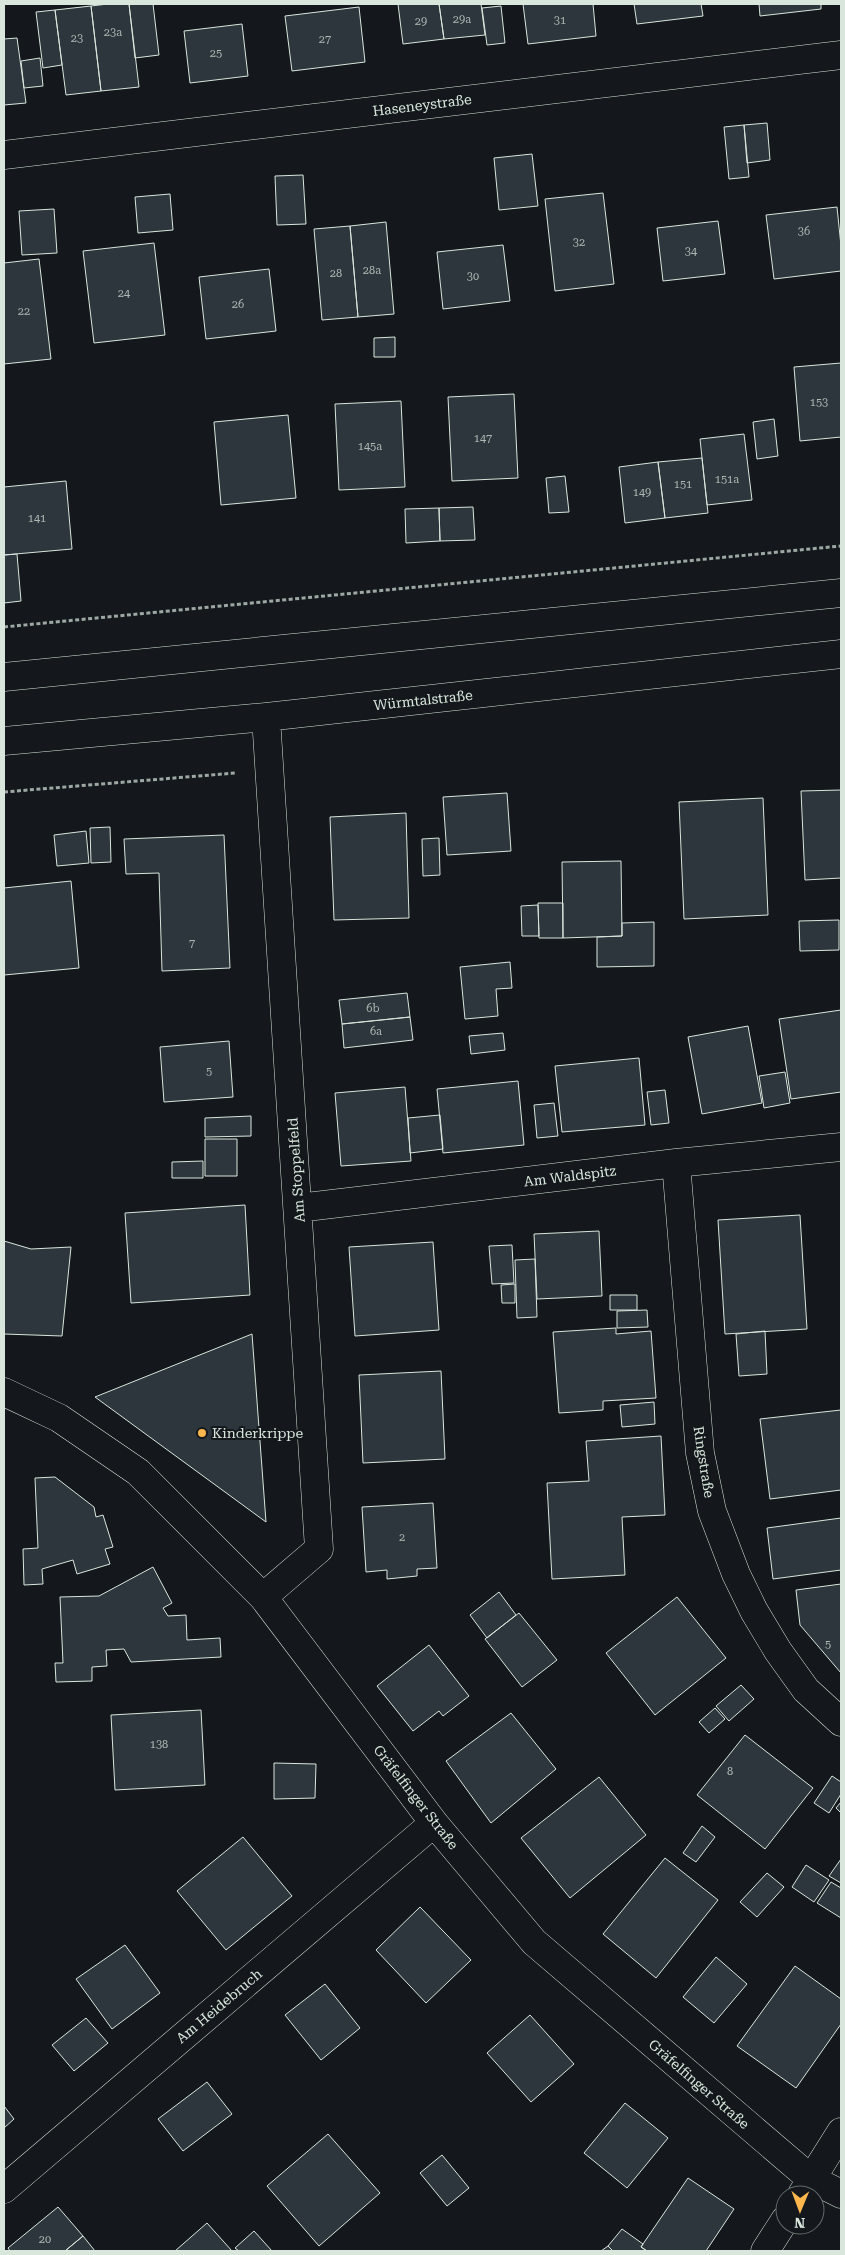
<svg xmlns="http://www.w3.org/2000/svg" width="845" height="2255" font-family="'Roboto Serif',serif">
	<style>
		.building { fill: #2c363c; stroke: #d8e6dc }
		.lines { fill: none; stroke-linecap: round; stroke-linejoin: round }
		.minor-casing { stroke: #d8e6dc; stroke-width: 29 }
		.major-casing { stroke: #d8e6dc; stroke-width: 29 }
		.path { stroke: #9da8a2; stroke-width: 3; stroke-dasharray: 4 2.5; stroke-linecap: butt }
		.minor { stroke: #14181c; stroke-width: 28 }
		.major { stroke: #14181c; stroke-width: 28 }
		.poi-dot { fill: #ffb74d; stroke: #14181c; stroke-width: 2 }
		.labels { text-anchor: middle; stroke-width: 4; stroke-linejoin: round; paint-order: stroke }
		.number-label { font-size: 11px; fill: #adbab4 }
		.street-label { font-size: 14px; fill: #d8e6dc; stroke: #14181c }
		.poi-label { font-size: 14px; fill: #d8e6dc; stroke: #14181c; text-anchor: start }
	</style>
	<rect width="100%" height="100%" fill="#14181c"/>
	<path class="building" d="M108,4h21l10,83 -38,4 -10,-85z
		M129,4h24l6,51 -24,3z
		M398,4h41l5,35 -41,5z
		M439,4h42l4,31 -41,4z
		M523,4h70l3,32 -68,8z
		M634,4h67l2,12 -66,8z
		M759,4h62v5l-61,7z
		M91,6l10,85 -35,4 -11,-85z
		M501,6l4,37 -18,2 -5,-37z
		M359,7l6,55 -73,9 -7,-55z
		M55,10l7,55 -19,3 -7,-56z
		M242,24l6,52 -58,7 -6,-52z
		M17,38l9,65 -22,2v-66z
		M40,58l3,28 -19,2 -3,-27z
		M767,123l3,37 -23,3 -3,-38z
		M744,125l5,52 -20,2 -5,-52z
		M532,154l6,52 -39,4 -5,-52z
		M303,175l3,49 -29,1 -2,-49z
		M603,193l11,91 -59,7 -10,-92z
		M170,194l3,36 -35,3 -3,-36z
		M837,207l4,39v25l-67,8 -8,-64z
		M54,209l3,44 -35,2 -3,-44z
		M718,221l7,53 -62,7 -6,-53z
		M386,222l8,92 -36,3 -8,-91z
		M350,226l8,91 -36,3 -8,-91z
		M154,243l11,92 -71,8 -11,-92z
		M503,245l7,56 -67,8 -6,-57z
		M39,259l12,100 -47,5v-101z
		M269,269l7,62 -70,8 -7,-62z
		M395,337v20h-21v-19z
		M841,363v74l-41,4 -6,-74z
		M514,394l4,84 -66,3 -4,-84z
		M401,401l4,86 -66,3 -4,-86z
		M288,415l8,83 -75,7 -7,-83z
		M774,419l4,37 -21,3 -4,-37z
		M744,434l8,66 -45,5 -7,-66z
		M702,458l6,55 -43,5 -7,-56z
		M658,462l7,56 -40,5 -6,-56z
		M565,476l4,36 -20,1 -3,-35z
		M66,481l6,68 -68,6v-68z
		M473,507l2,33 -35,1 -1,-33z
		M439,508l1,33 -34,2 -1,-34z
		M17,554l4,47 -17,2v-48z
		M841,790v88l-36,2 -4,-89z
		M507,793l4,58 -64,4 -4,-58z
		M763,798l5,117 -84,4 -5,-117z
		M406,813l3,105 -75,2 -4,-103z
		M110,827l1,35 -20,1 -1,-35z
		M86,831l3,32 -32,3 -3,-31z
		M224,835l6,133 -68,3 -3,-98 -33,1 -2,-35z
		M439,838l1,37 -17,1 -1,-37z
		M621,861l1,75 -59,2 -1,-76z
		M71,881l8,87 -75,7v-87z
		M538,903h25v35h-24z
		M538,905l1,31h-17l-1,-30z
		M839,920v30l-39,1 -1,-30z
		M654,922v44l-57,1v-30l25,-1v-13z
		M510,962l2,26 -16,1 2,27 -33,3 -5,-52z
		M407,993l3,24 -68,7 -3,-24z
		M841,1010v82l-50,7 -12,-80z
		M410,1017l3,23 -69,8 -2,-24z
		M748,1026l14,77 -60,11 -14,-77z
		M503,1033l2,17 -34,4 -2,-18z
		M229,1041l4,56 -69,5 -4,-55z
		M639,1058l6,67 -83,7 -7,-66z
		M785,1072l5,31 -26,5 -5,-32z
		M518,1081l6,64 -81,8 -6,-64z
		M405,1087l6,74 -70,5 -6,-73z
		M665,1090l4,33 -18,2 -4,-33z
		M554,1103l4,33 -21,2 -3,-33z
		M440,1115l3,34 -33,4 -2,-35z
		M251,1116v20l-46,1v-19z
		M205,1139h32v37h-32z
		M203,1161v17h-31v-16z
		M245,1205l5,90 -119,8 -6,-90z
		M800,1215l7,114 -82,5 -7,-114z
		M599,1231l3,65 -65,3 -3,-65z
		M4,1241l27,8 40,-2 -9,89 -58,-2z
		M433,1242l6,88 -84,6 -6,-89z
		M512,1245l2,38 -22,1 -3,-38z
		M535,1259l2,58 -20,1 -2,-58z
		M515,1284v19h-13l-1,-18z
		M610,1295h27v15h-27z
		M647,1310l1,17 -31,1v-17z
		M616,1328v6l35,-3 5,67 -53,3v9l-44,3 -6,-81z
		M765,1331l2,43 -28,2 -3,-42z
		M252,1334l14,188 -171,-125z
		M441,1371l4,88 -82,4 -4,-88z
		M654,1402l1,22 -33,3 -2,-22z
		M841,1410v80l-71,9 -10,-80z
		M661,1436l4,79 -43,2 3,58 -73,4 -5,-96 42,-2 -3,-40z
		M55,1477l39,30 2,10 7,-2 10,32 -8,2 5,15 -33,10 -4,-14 -31,9 1,15 -19,1 -1,-36 15,-1 -3,-70z
		M433,1503l4,65 -20,1v7l-30,3v-9l-21,2 -4,-65z
		M841,1518v52l-68,9 -6,-51z
		M153,1567l19,36 -9,5 5,8 18,-1 1,25 33,-2 1,19 -90,5 -7,-13 -18,1 1,16 -15,1v14l-36,1 -1,-19h8l-3,-66 39,-1z
		M841,1584v89l-41,-48 -4,-35z
		M499,1592l17,23 -29,23 -17,-23z
		M677,1597l49,61 -71,57 -49,-62z
		M519,1613l38,47 -35,27 -37,-48z
		M429,1645l40,51 -26,20 -4,-5 -26,20 -36,-45z
		M741,1685l13,14 -25,22 -13,-15z
		M715,1708l10,11 -16,14 -10,-11z
		M201,1710l4,75 -90,5 -4,-75z
		M511,1713l45,56 -65,54 -45,-62z
		M745,1735l68,53 -48,61 -68,-54z
		M274,1763l42,1 -1,34 -41,1z
		M832,1776l9,6v12l-12,19 -15,-10z
		M599,1777l47,58 -76,63 -49,-60z
		M841,1802v11l-5,-5z
		M702,1826l13,11 -19,25 -13,-9z
		M243,1837l49,59 -66,54 -49,-59z
		M665,1858l53,42 -62,78 -53,-44z
		M841,1859v24l-12,-7z
		M806,1865l23,15 -15,22 -22,-15z
		M767,1873l17,14 -27,30 -17,-15z
		M831,1882l10,6v30l-24,-15z
		M420,1907l51,53 -45,43 -50,-53z
		M125,1945l35,48 -48,36 -36,-50z
		M716,1957l31,27 -33,39 -31,-26z
		M795,1966l46,33v25l-45,64 -59,-42z
		M325,1984l35,44 -39,32 -36,-45z
		M530,2015l44,49 -43,38 -44,-49z
		M86,2018l22,25 -34,28 -22,-26z
		M207,2082l25,32 -49,37 -25,-32z
		M625,2103l43,35 -41,50 -43,-35z
		M4,2106l10,13 -10,9z
		M328,2134l52,59 -61,53 -52,-60z
		M442,2155l27,33 -22,18 -27,-33z
		M688,2178l46,31 -28,42h-59l-6,-4 2,-3z
		M58,2207l25,29 -18,15h-55l-2,-3z
		M207,2223l25,28h-57z
		M622,2229l21,15 -2,3 6,4h-34l-5,-5z
		M254,2231l18,20h-33l-4,-3z
		M83,2236l12,15h-30z
		M608,2246l5,5h-12z"/>
	<g class="lines">
		<defs>
			<path id="minor" d="M4,155l837,-100
				M4,741l262,-24 575,-63
				M676,1163l24,290 12,58 24,63 18,37 24,40 28,39 35,32
				M298,1208l378,-45 165,-16
				M4,1392l55,26 79,54 125,125 171,226 100,119 277,237 30,15
				M263,1597l56,-48 -53,-832
				M4,2189l430,-366
				M802,2194l39,-62
				M765,2251l20,-31"/>
			<path id="major" d="M4,677l837,-84"/>
		</defs>
		<use href="#minor" class="minor-casing"/>
		<use href="#major" class="major-casing"/>
		<path class="path" d="M4,627l837,-81
			M4,792l231,-19"/>
		<use href="#minor" class="minor"/>
		<use href="#major" class="major"/>
	</g>
	<circle class="poi-dot" cx="202" cy="1433" r="5"/>
	<g class="labels">
		<g class="number-label">
			<text x="462" y="23">29a</text>
			<text x="560" y="24">31</text>
			<text x="421" y="25">29</text>
			<text x="113" y="36">23a</text>
			<text x="77" y="42">23</text>
			<text x="325" y="43">27</text>
			<text x="216" y="57">25</text>
			<text x="804" y="235">36</text>
			<text x="579" y="246">32</text>
			<text x="691" y="255">34</text>
			<text x="372" y="274">28a</text>
			<text x="336" y="277">28</text>
			<text x="473" y="280">30</text>
			<text x="124" y="297">24</text>
			<text x="238" y="308">26</text>
			<text x="24" y="315">22</text>
			<text x="819" y="406">153</text>
			<text x="483" y="442">147</text>
			<text x="370" y="450">145a</text>
			<text x="727" y="483">151a</text>
			<text x="683" y="488">151</text>
			<text x="642" y="496">149</text>
			<text x="37" y="522">141</text>
			<text x="192" y="947">7</text>
			<text x="373" y="1012">6b</text>
			<text x="376" y="1035">6a</text>
			<text x="209" y="1075">5</text>
			<text x="402" y="1541">2</text>
			<text x="828" y="1648">5</text>
			<text x="159" y="1748">138</text>
			<text x="730" y="1775">8</text>
			<text x="45" y="2243">20</text>
		</g>
		<g class="street-label">
			<text transform="translate(422 105) rotate(-7)" y="5">Haseneystraße</text>
			<text transform="translate(423 700) rotate(-6)" y="5">Würmtalstraße</text>
			<text transform="translate(296 1170) rotate(-94)" y="5">Am Stoppelfeld</text>
			<text transform="translate(570 1176) rotate(-7)" y="5">Am Waldspitz</text>
			<text transform="translate(704 1462) rotate(81)" y="5">Ringstraße</text>
			<text transform="translate(416 1797) rotate(52)" y="5">Gräfelfinger Straße</text>
			<text transform="translate(219 2006) rotate(-40)" y="5">Am Heidebruch</text>
			<text transform="translate(699 2084) rotate(41)" y="5">Gräfelfinger Straße</text>
		</g>
		<g class="poi-label">
			<text x="212" y="1438">Kinderkrippe</text>
		</g>
	</g>
	<rect width="845" height="2255" fill="none" stroke="#d8e6dc" stroke-width="10"/>
	<g transform="translate(800 2210) rotate(181)"><circle r="24" fill="#14181c" stroke="#626a69"/>
	<path d="M0-4L9 19L0 12L-9 19Z" fill="#ffb74d"/>
	<text y="-8" font-size="14" font-weight="bold" text-anchor="middle" fill="#d8e6dc">N</text>
	</g>
</svg>
